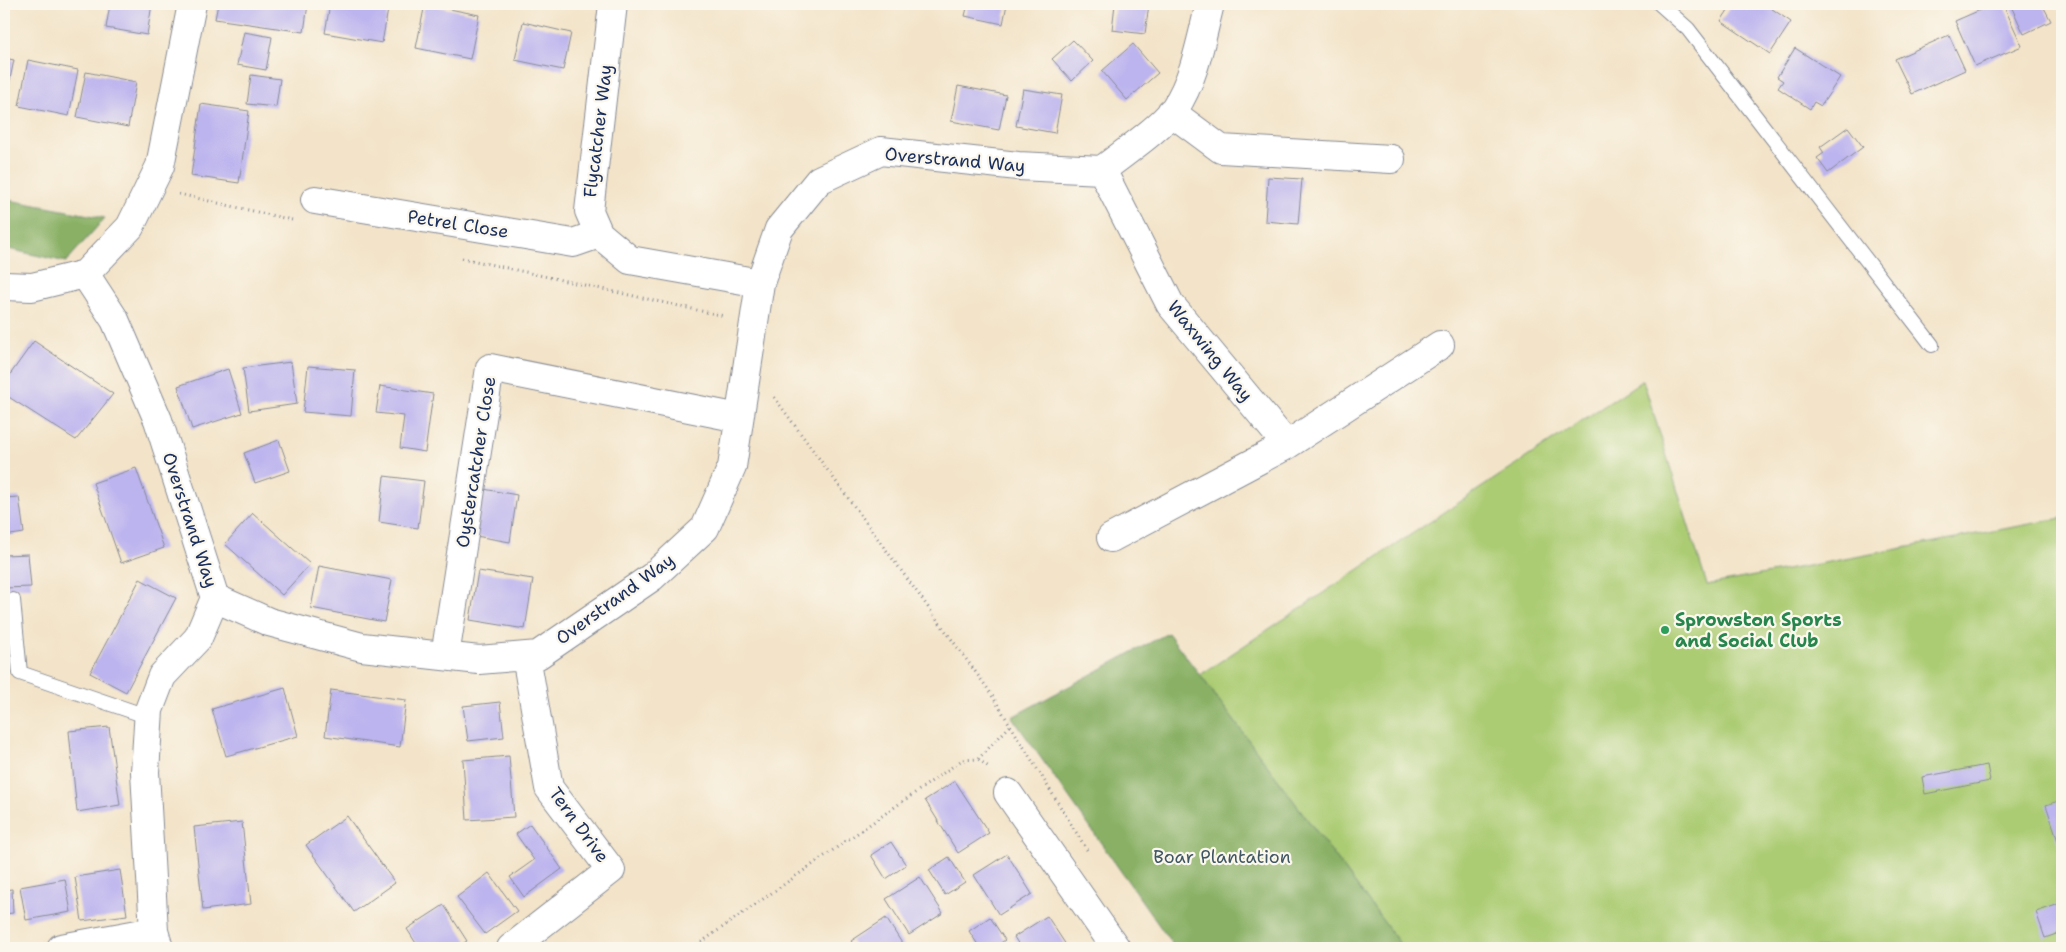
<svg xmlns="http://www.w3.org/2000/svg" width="2066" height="952" font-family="'Shantell Sans',sans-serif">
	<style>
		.green { fill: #accc73; stroke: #647e68 }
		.forest { fill: #89b065; stroke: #527062 }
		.building { fill: #bcb4ee }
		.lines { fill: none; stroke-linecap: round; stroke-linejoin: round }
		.service-casing { stroke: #878a94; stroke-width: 16 }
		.minor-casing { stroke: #878a94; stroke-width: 30 }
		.path { stroke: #878a94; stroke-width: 3; stroke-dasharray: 1 4; stroke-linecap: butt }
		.service { stroke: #fff; stroke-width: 14 }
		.minor { stroke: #fff; stroke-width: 28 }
		.leisure-dot { fill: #2e9e5b; stroke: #fbf7ec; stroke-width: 2 }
		.labels { text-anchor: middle; stroke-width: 4.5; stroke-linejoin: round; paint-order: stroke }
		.street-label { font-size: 18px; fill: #1b2f5e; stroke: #fbf7ec }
		.leisure-label { font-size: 18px; font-weight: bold; fill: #27864d; stroke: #fbf7ec; text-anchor: start }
		.park-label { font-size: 18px; fill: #3f5663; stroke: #fbf7ec }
	</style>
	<rect width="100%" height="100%" fill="#fbf7ec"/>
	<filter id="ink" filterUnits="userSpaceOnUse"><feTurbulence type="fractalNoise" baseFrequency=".02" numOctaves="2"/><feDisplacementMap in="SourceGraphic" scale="10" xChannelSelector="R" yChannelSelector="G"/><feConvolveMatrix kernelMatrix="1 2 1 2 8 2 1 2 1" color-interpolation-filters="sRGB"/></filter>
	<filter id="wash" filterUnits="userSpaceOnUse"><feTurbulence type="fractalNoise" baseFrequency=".0096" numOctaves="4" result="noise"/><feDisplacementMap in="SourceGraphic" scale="20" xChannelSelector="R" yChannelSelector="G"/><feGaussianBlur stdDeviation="1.12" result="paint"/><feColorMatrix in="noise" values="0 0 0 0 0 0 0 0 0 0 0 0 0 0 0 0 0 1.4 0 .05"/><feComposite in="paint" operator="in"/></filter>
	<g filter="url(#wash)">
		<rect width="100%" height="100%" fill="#f3e4c9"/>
		<path class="green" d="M1643,380l64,205 355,-67v430h-659l-203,-273z"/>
		<path class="forest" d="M4,199l101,19 -39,44 -62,-14z
			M1168,633l32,42 203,273h-228l-163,-231z"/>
		<g id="blocks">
			<path class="building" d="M110,4h42l-5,31 -41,-7z
				M218,4h90l-4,28 -89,-13z
				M330,4h59l-7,39 -57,-10z
				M425,4l54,11 -9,44 -54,-11z
				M968,4h39l-4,20 -38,-8z
				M1115,4h34l-4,30 -33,-4z
				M1732,4h33l26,18 -21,32 -49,-33z
				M1994,4h9l19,42 -47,20 -20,-45z
				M2010,4h32l9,17 -27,13z
				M523,22l48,11 -8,37 -48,-10z
				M244,32l28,5 -6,33 -29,-5z
				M1949,35l16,35 -53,24 -17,-35z
				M1073,40l20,21 -21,20 -20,-22z
				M1133,44l25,29 -31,27 -25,-29z
				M1795,48l45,29 -19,29 -7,-4 -4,7 -32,-21 5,-7 -6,-4z
				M4,58l10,2 -9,43h-1z
				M28,60l50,10 -9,46 -50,-10z
				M86,72l50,10 -8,45 -51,-10z
				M251,75l29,4 -4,28 -29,-3z
				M958,86l48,9 -7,35 -48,-9z
				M1023,89l39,6 -7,38 -39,-7z
				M201,104l48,7 -10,72 -48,-7z
				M1848,127l15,20 -35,26 -11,-15 7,-5 -4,-6z
				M1268,177l34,2 -4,45 -33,-3z
				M34,341l79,53 -37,46 -72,-46v-11z
				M291,362l6,42 -48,7 -6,-43z
				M308,366l47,4 -4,46 -48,-4z
				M228,369l14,44 -50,16 -14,-43z
				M380,386l53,8 -8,58 -25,-4 4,-32 -28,-3z
				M279,440l11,31 -35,12 -11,-30z
				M136,468l28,80 -43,15 -28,-80z
				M384,476l40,5 -6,47 -39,-6z
				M478,488l39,7 -7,47 -40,-7z
				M19,497l5,36 -20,3v-38z
				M253,513l57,51 -28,31 -57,-51z
				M28,554l3,33 -27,1v-33z
				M319,566l73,14 -8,42 -73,-14z
				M478,571l55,8 -8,50 -55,-9z
				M140,579l36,19 -50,94 -36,-19z
				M285,688l13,48 -72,20 -14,-47z
				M331,690l75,10 -6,47 -75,-11z
				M500,702l4,35 -36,4 -5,-35z
				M109,727l11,78 -43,7 -8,-81z
				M509,756l5,61 -47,3 -4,-60z
				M1987,765l3,16 -65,13 -3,-17z
				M955,781l34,52 -31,20 -33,-53z
				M2062,800v53l-16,-48z
				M347,816l48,67 -41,29 -48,-67z
				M242,822l9,82 -48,6 -9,-83z
				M530,824l32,45 -38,28 -14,-20 24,-17 -18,-26z
				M891,842l15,23 -20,14 -15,-24z
				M1007,854l25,40 -33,21 -25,-40z
				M949,857l16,25 -20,13 -16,-25z
				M120,870l7,45 -45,6 -7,-44z
				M489,873l28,38 -32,23 -28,-37z
				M920,877l23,36 -34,22 -23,-36z
				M65,879l6,33 -45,8 -6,-33z
				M12,889l1,24 -9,1v-24z
				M2062,903v29l-17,6 -9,-26z
				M444,905l23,36 -11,7h-37l-12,-19z
				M1047,916l21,32h-47l-7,-11z
				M990,917l15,23 -12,8h-13l-11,-17z
				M886,918l19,30h-49l-5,-7z"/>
		</g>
	</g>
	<g filter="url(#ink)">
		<use href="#blocks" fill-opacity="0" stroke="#878a94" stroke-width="1"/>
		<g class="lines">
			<defs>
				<path id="service" d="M1660,4l28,25 244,316
					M13,600l7,73 129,44"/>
				<path id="minor" d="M613,4l-24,207 10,23 31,26 130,23
					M1171,112l50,37 170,10
					M1102,170l68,134 117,141 -176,93
					M315,200l258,43 26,-9
					M85,274l30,46 43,100 57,178 54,24 93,25 117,13 59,-5 114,-78 53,-49 27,-61 28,-184 19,-54 40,-49 62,-29 137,15 84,4c20,-16 59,-42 73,-62 20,-30 26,-69 35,-104
					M4,286l28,1 53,-13 45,-47 30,-61 32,-162
					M1287,445l153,-100
					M445,656l45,-288 249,50
					M1008,793l108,155
					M61,948l93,-17
					M159,948l-5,-17 -9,-159 4,-62 13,-34 36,-38 17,-40
					M511,948l100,-78 -62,-82 -23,-132"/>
			</defs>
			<use href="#service" class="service-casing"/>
			<use href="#minor" class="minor-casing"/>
			<path class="path" d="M179,194l113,26
				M462,258l262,58
				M774,397l214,292 99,161
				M978,759l32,-33
				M693,948l269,-188 16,-1 12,9"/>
			<use href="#service" class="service"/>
			<use href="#minor" class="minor"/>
		</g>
	</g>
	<circle class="leisure-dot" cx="1665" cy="630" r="5"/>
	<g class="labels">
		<g class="street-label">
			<text transform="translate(598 131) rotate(-83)" y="6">Flycatcher Way</text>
			<text transform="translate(955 160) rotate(5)" y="6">Overstrand Way</text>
			<text transform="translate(458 224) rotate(9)" y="6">Petrel Close</text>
			<text transform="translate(1210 351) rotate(51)" y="6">Waxwing Way</text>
			<text transform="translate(476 462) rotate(-81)" y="6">Oystercatcher Close</text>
			<text transform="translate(190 520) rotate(72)" y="6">Overstrand Way</text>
			<text transform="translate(615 599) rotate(-36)" y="6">Overstrand Way</text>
			<text transform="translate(579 825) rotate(54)" y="6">Tern Drive</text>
		</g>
		<g class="leisure-label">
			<text x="1675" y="626">Sprowston Sports<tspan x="1675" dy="21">and Social Club</tspan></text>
		</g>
		<g class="park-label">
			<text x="1222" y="863">Boar Plantation</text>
		</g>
	</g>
	<rect width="2066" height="952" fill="none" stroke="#fbf7ec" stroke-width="20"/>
</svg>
